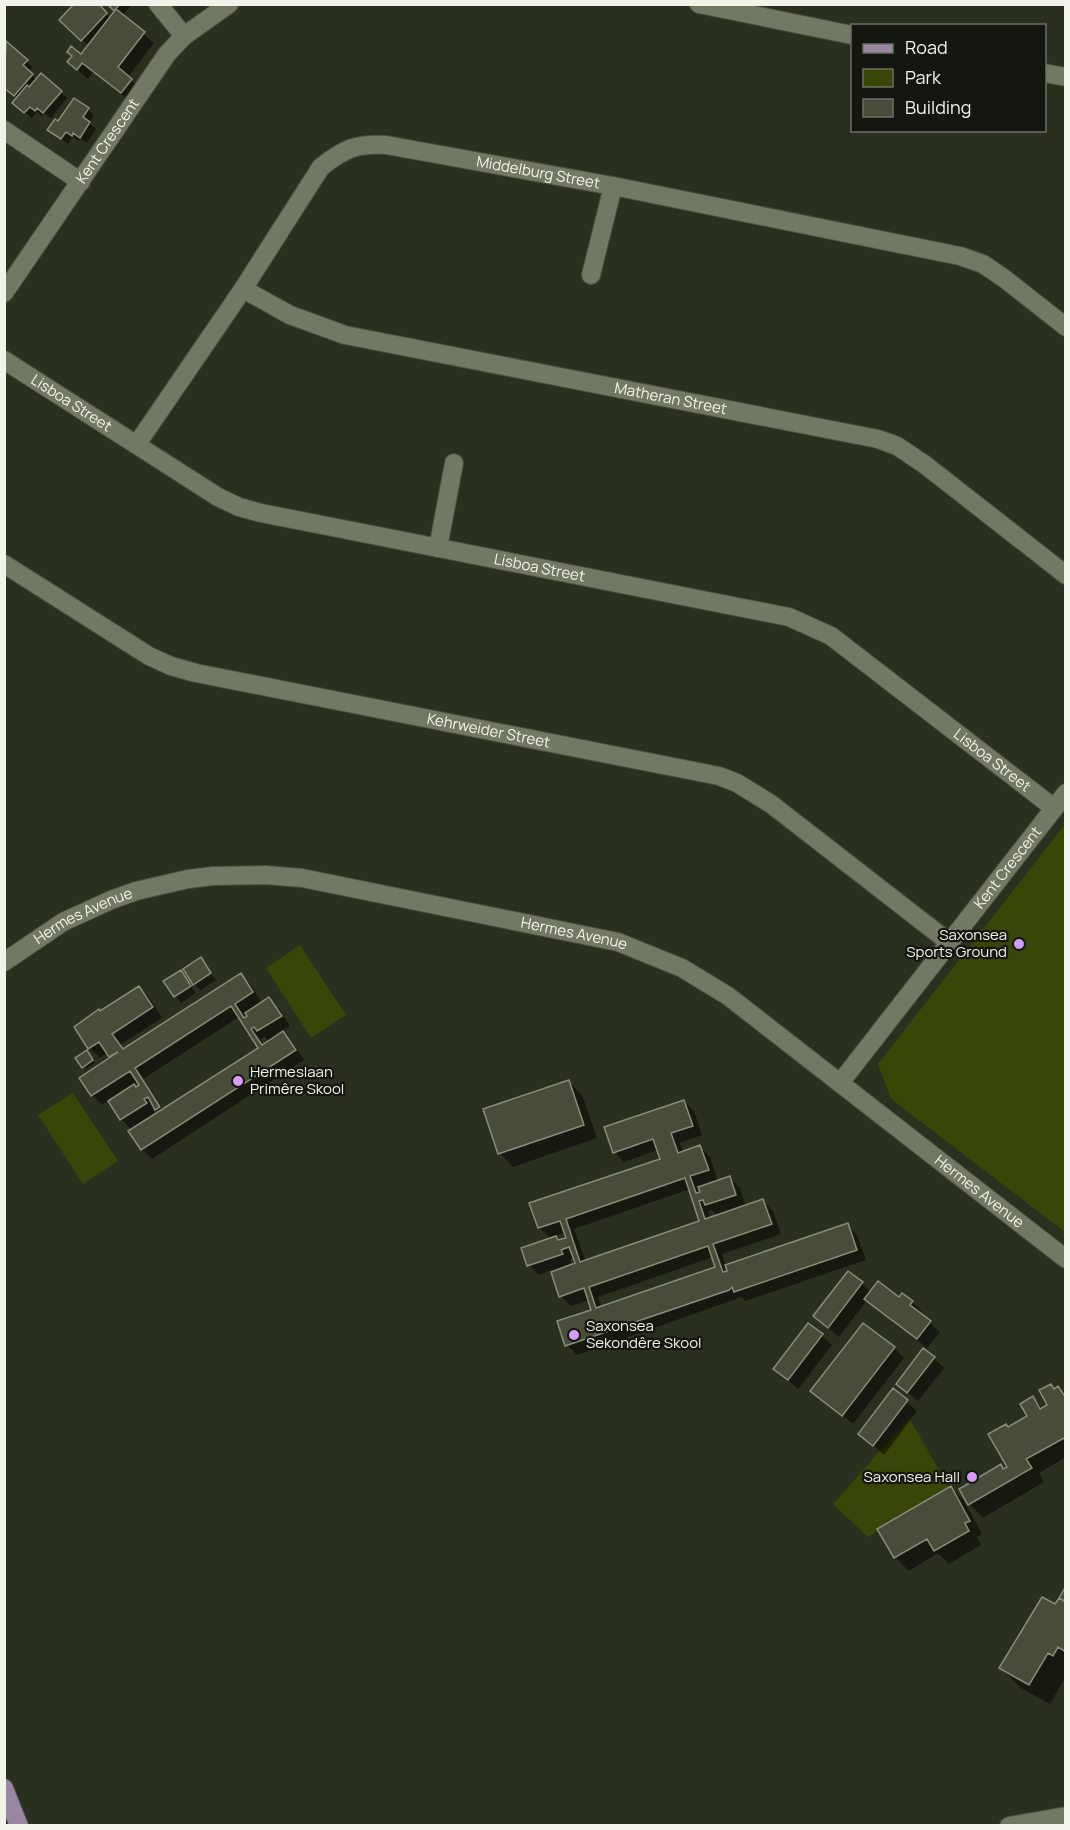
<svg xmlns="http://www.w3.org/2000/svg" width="1070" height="1830" font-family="Manrope,sans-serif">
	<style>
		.green { fill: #384607 }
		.shadow { fill: #0007; fill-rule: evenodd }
		.building { fill: #474d3a; stroke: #868d79; stroke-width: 1.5; fill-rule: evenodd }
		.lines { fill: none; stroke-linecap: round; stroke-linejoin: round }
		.minor-casing { stroke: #484d3e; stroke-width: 20 }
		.major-casing { stroke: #484d3e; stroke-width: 20 }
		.minor { stroke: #717864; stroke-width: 18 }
		.major { stroke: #9a85a2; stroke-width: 18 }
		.poi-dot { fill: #d79bf9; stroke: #14170f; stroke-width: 2 }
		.labels { text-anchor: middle; stroke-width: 4.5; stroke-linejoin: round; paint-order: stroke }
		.street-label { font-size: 15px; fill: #f0f4e9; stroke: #14170f }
		.poi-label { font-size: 15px; fill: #f0f4e9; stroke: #14170f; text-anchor: end }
	</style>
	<rect width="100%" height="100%" fill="#2a301f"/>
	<path class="green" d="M1065,824v408l-174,-133 -13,-35z
		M300,945l46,70 -35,23 -45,-70z
		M73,1093l45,68 -35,23 -45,-69z
		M909,1418l40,69 -72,42 1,2 -10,6 -35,-33z"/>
	<path class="shadow" d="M97,4l13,14 6,-7 -8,-7h19l3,3 -8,9 32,27 -26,34 13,13 -10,12 -38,-30 -5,7 -19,-17 12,-6 8,-10 -18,-16z
		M6,43l27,24 -5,5 9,8 24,12 6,6 -16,20 -7,-5 -2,3 -5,-4 -5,6 -12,-9 -3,-11 -13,-11z
		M88,109l6,7 -5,7 7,6 -9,14 -7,-5 -1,3 -6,-4 -5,7 -19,-14z
		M200,959l16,21 -15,10 -7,-6z
		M180,972l16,21 -15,10 -6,-7z
		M241,975l10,10 11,18 7,-4 10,10 11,17 -8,6 11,11 11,17 -152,99 -10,-10 -10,-19 -11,-11 -12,-19 -7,5 -10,-10 -11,-17 31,-20 -4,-6 -8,6 -10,-10 -14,-20 63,-41 10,10 13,21 -41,26 4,6zM239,1017l21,31 -96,62 -21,-31zM265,1037l5,5 -6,3 -4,-6zM139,1081l2,4 -4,3 -4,-3zM156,1108l4,4 -4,3 -3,-5z
		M90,1055l5,8 -9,6 -3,-2z
		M568,1081l14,14 15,43 -84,29 -13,-14z
		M684,1101l10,10 8,24 -22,8 3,10 17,-6 10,10 8,25 12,-4 10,10 6,19 17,-6 10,10 8,23 -59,20 4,12 121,-41 10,10 9,25 -121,41 -3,-4 -165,58 -10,-10 26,-34 -4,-11 -18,6 -10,-10 -9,-26 -13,5 -10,-10 22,-26 -12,-12 123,-67 -4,-10 -34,12 -10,-10zM690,1189l11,33 -115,40 -12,-33zM711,1210l7,6 -8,3 -2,-8zM566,1232l2,6 -8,3 -6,-5zM713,1257l4,11 -116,40 -3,-11zM575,1258l2,6 -5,2 -2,-6z
		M862,1283l9,10 41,9 10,10 -2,2 20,18 -13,16 -60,-48 -28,37 -24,-21z
		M809,1325l23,20 -34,44 -23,-20z
		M894,1348l10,10 -51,66 -41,-33z
		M934,1358l10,10 -26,33 -20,-17z
		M1058,1388l8,8v61l-27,16 5,9 -61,36 -13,-14 -9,-15 39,-23 4,4 5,-3 -1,-38 21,-12 4,-19 10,11 6,-4z
		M893,1390l24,21 -33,44 -24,-21z
		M951,1487l13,14 18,33 -5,3 4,8 -32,19 -11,-11 -29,18 -14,-14 -16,-27z
		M1066,1589v87l-16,28 -29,-16 -20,-20 55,-62z"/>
	<path class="building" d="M74,4h25l8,9 -26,28 -22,-21z
		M107,4h13l-6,7z
		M116,9l29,23 -27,35 14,12 -11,14 -39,-30 -5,7 -10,-8 5,-6 -5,-4 4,-6 10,8z
		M6,41l22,19 -5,5 10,9 -19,22 -10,-8z
		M41,73l21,18 -19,22 -6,-5 -2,3 -5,-4 -6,6 -12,-10 15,-18 2,2z
		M74,98l15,10 -6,9 7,5 -10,16 -7,-5 -1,3 -6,-4 -5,7 -14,-9 8,-11 3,2z
		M201,957l10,16 -18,12 -10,-16z
		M181,970l10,16 -17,11 -11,-16z
		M241,973l12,19 -18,12 9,14 3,-2 -2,-3 24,-16 13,19 -25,15 -3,-4 -3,2 11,16 21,-14 13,19 -155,100 -13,-19 130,-83 -27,-42 -96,62 25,39 -5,3 -7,-13 -4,2 3,4 -27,17 -12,-19 26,-17 2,3 3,-2 -9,-14 -39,25 -12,-18 39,-26 -9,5 -10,-15 -11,7 -14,-22 25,-18 1,2 39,-25 14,21 -41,27 11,15z
		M87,1050l6,10 -11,8 -7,-10z
		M569,1080l15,45 -86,29 -15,-45z
		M684,1100l9,26 -22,7 7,20 22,-8 9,25 -19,6 6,17 4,-1 -2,-5 32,-11 6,19 -31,10 -2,-5 -4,1 6,18 58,-20 9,25 -59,20 10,28 4,-1 -2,-6 123,-42 9,27 -123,42 -2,-5 -3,3 -164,56 -8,-25 34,-11 -7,-22 -25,9 -8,-25 24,-9 -6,-16 -8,3 2,4 -36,12 -6,-18 35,-12 2,4 8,-2 -6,-17 -22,7 -9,-25 131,-44 -7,-20 -40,14 -9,-26zM685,1178l14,43 -119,41 -14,-43zM708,1246l7,21 -119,41 -7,-21z
		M848,1271l15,11 -35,46 -15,-12z
		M878,1281l21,16 3,-4 11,8 -3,4 21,16 -14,18 -53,-40z
		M808,1323l15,11 -35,46 -15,-11z
		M863,1323l32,24 -53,69 -32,-25z
		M923,1348l12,9 -28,36 -11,-9z
		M1051,1384l3,5 4,-3 8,12v39l-40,22 6,9 -64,37 -9,-16 42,-25 2,5 4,-2 -19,-33 18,-10 2,3 19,-11 -7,-12 13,-8 7,13 7,-4 -8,-15z
		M893,1388l15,12 -35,46 -15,-12z
		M951,1486l19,35 -5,2 4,8 -35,20 -7,-12 -33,19 -17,-29z
		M1066,1586v16l-7,-4z
		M1042,1597l13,7 4,-6 7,4v50l-8,-5 -5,9 -5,-3 -19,32 -30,-17z"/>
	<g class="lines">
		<defs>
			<g id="minor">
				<path d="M158,4l26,32"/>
				<path d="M699,4l153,31"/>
				<path d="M1044,73l22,4"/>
				<path d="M4,130l77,52"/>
				<path d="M591,275l22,-89"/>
				<path id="s1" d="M243,289l47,26 55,20 533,104 19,7 27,18 142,111"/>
				<path id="s2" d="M4,293l163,-239 17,-18 45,-32"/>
				<path id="s3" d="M4,360l214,137 21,10 22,6 528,104 42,19 223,172"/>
				<path id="s4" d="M137,444l106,-155 78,-122c23,-18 35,-24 65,-22l227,41 347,70 23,8 22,15 61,48"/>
				<path d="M438,548l16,-85"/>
				<path id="s5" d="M4,564l145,92 22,10 25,7 523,103 18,7 34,21 179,139"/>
				<path id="s6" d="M4,962l59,-40 48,-22 25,-9 52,-12 25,-3 53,-1 36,3 316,64 64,26 46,28 338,263"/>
				<path id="s7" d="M840,1083l226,-290"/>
				<path d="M1009,1826l57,-10"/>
			</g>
			<path id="major" d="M4,1788l15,38"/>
		</defs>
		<use href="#minor" class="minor-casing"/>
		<use href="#major" class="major-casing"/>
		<use href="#minor" class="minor"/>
		<use href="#major" class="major"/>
	</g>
	<g class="poi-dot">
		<circle cx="1019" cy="944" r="6"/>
		<circle cx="238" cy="1081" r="6"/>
		<circle cx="574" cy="1335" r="6"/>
		<circle cx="972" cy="1477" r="6"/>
	</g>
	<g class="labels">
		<g class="street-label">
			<text dy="5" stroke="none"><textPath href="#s2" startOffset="184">Kent Crescent</textPath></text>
			<text dy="5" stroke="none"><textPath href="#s4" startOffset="558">Middelburg Street</textPath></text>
			<text dy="5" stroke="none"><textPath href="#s1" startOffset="444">Matheran Street</textPath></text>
			<text dy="5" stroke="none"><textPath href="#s3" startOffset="80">Lisboa Street</textPath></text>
			<text dy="5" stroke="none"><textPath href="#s3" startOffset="584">Lisboa Street</textPath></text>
			<text dy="5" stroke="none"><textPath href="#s5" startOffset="520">Kehrweider Street</textPath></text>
			<text dy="5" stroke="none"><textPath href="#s3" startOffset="1088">Lisboa Street</textPath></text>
			<text dy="5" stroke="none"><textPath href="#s7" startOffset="273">Kent Crescent</textPath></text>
			<text dy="5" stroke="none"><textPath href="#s6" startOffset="92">Hermes Avenue</textPath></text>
			<text dy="5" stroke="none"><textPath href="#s6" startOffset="596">Hermes Avenue</textPath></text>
			<text dy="5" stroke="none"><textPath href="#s6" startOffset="1082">Hermes Avenue</textPath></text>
		</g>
		<g class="poi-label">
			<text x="1007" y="940">Saxonsea<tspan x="1007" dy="17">Sports Ground</tspan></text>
			<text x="250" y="1077" text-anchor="start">Hermeslaan<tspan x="250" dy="17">Primêre Skool</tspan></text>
			<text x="586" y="1331" text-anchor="start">Saxonsea<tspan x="586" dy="17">Sekondêre Skool</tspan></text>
			<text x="960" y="1482">Saxonsea Hall</text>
		</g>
	</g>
	<rect width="1070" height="1830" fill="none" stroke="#f0f4e9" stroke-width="12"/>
	<rect x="851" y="24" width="195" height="108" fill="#14170f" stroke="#6c6f66" stroke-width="1.5"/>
	<rect x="863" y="44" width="30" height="9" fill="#9a85a2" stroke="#6c6f66" stroke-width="1.5"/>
	<text x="905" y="54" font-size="18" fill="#f0f4e9">Road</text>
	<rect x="863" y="69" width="30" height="18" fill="#384607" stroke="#6c6f66" stroke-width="1.5"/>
	<text x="905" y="84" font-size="18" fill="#f0f4e9">Park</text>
	<rect x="863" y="99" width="30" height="18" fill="#474d3a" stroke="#6c6f66" stroke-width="1.5"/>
	<text x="905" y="114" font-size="18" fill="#f0f4e9">Building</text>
</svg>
